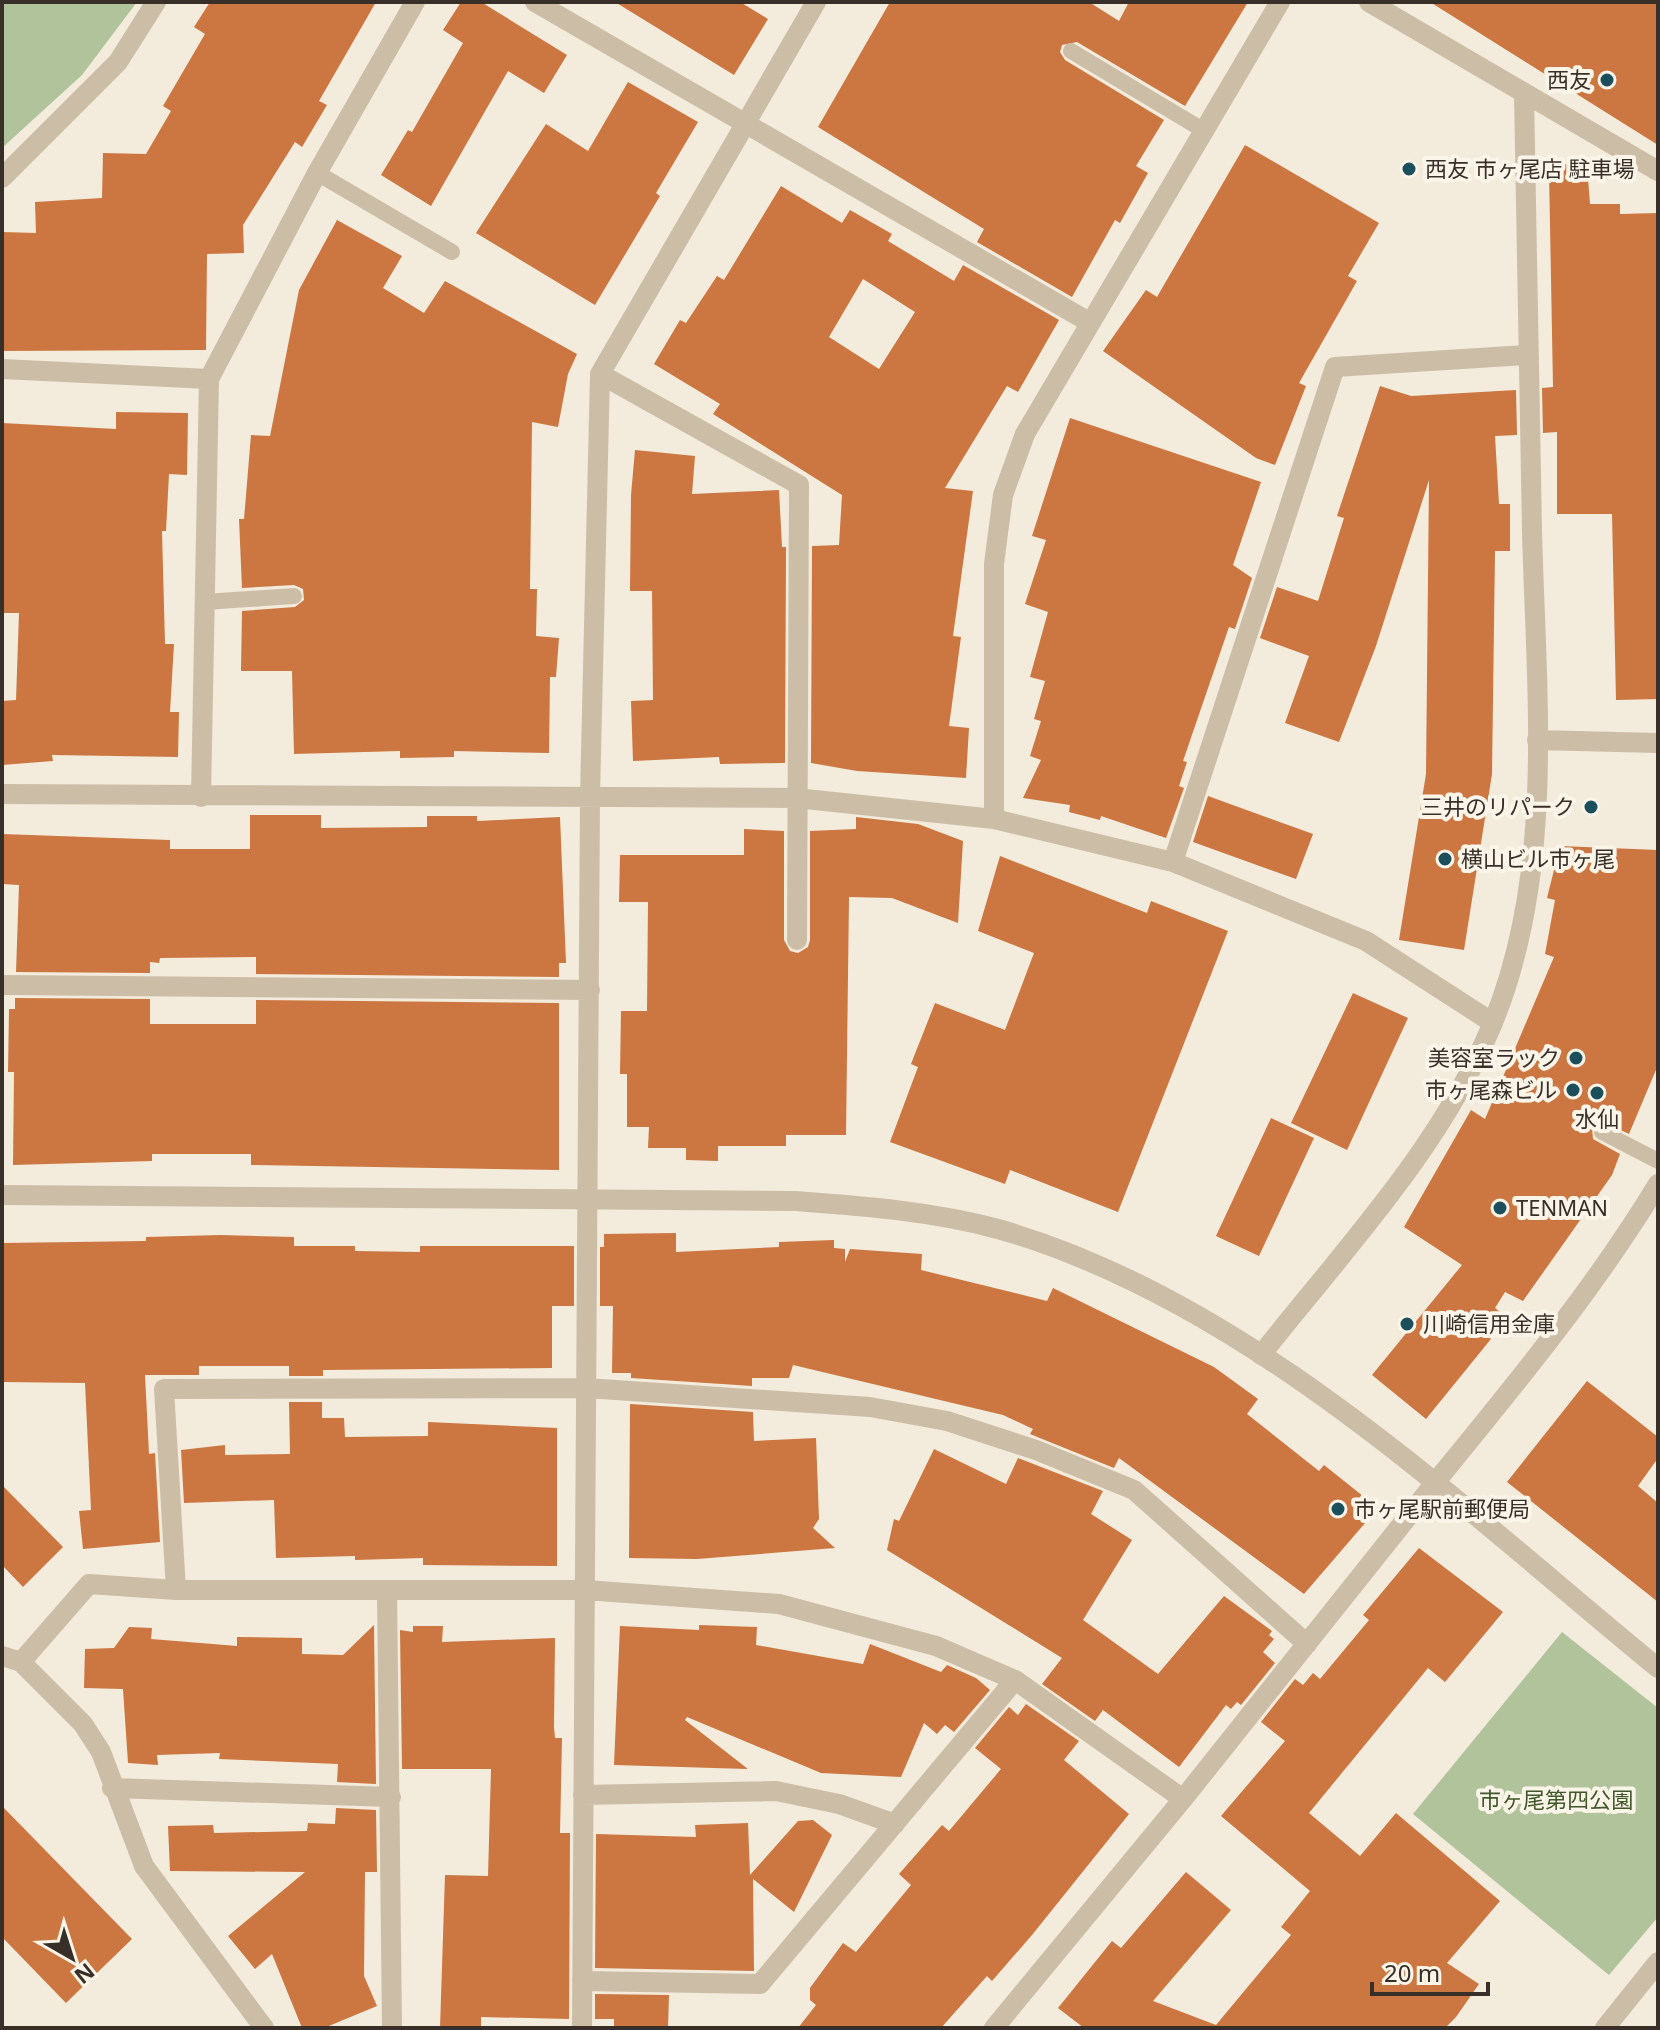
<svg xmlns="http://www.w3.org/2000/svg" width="1660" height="2030" font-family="'Noto Sans','Noto Sans JP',sans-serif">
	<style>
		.green { fill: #b0c39a }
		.building { fill: #cc7641; fill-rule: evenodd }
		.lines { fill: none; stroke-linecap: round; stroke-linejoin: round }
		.service { stroke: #ccbda7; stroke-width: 16 }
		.minor { stroke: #ccbda7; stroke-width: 20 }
		.tertiary { stroke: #ccbda7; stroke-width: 20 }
		.poi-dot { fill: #1b4f5c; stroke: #faf5e8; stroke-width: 3 }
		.labels { text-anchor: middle; stroke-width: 8; stroke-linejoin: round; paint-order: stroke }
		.poi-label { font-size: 22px; fill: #382f28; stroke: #faf5e8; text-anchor: start }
		.park-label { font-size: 22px; fill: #41582a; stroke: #faf5e8 }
	</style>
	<rect width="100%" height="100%" fill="#f3ebdb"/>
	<path class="green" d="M2,2h135l-55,73 -80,73z
		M1562,1632l96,76v209l-49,58 -196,-161z"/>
	<path class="building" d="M210,2h166l-57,99 8,4 -25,42 -7,-5 -52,83 1,28 -37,1 -1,96 -204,1v-119l34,1 -1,-31 67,-4 1,-45 43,1 25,-43 -8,-5 42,-72 -11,-7z
		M461,2h20l86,53 -23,38 -36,-22 -77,135 -50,-31 27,-45 4,2 51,-89 -20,-13z
		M615,2h125l28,17 -34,56z
		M890,2h199l30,19 10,-19h119l-63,104 -108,-64 -15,3 -2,7 5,8 99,60 -28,46 12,7 -28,50 -5,-3 -43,77 -95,-55 7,-13 -166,-102z
		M1430,2h228v143z
		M628,82l70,40 -42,71 4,3 -65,109 -119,-72 70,-109 42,27z
		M1245,145l134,78 -31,53 9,5 -58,102 7,3 -31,79 -19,-7 -153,-107 43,-61 11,7z
		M1559,164l28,1 3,39h30v10l38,-1v486l-42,1 -4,-186h-55v-82l-14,1 -1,-45 11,-1 -4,-217 9,1z
		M781,186l61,37 8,-13 42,24 -4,7 66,40 9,-16 96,55 -41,72 -11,-6 -62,102 28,3 -20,145 8,1 -12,89 20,2 -3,50 -109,-7 -46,-8 1,-217 27,-1 3,-50 -129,-81 7,-10 -66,-40 26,-44 6,3 31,-47 7,4zM863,279l52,33 -36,57 -50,-32z
		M337,220l65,36 -19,32 41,25 21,-32 132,73 -9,20 -10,53 -26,-5 -2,167h7l-1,47 23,2 -3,39h-6l-1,76 -95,-2v6l-54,1v-7l-106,3 -2,-83h-51l1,-60 53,-4 9,-7 -1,-11 -9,-4 -52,3 -3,-69h5l7,-84 19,1 29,-146z
		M1380,386l31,10 105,-6 1,45 -22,1 4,68h11v47h-15l-3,223 -28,176 -65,-10 27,-166 3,-294 -53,166 -37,96 -54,-19 24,-67 -49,-18 17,-51 41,14 26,-83 -7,-2z
		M116,412l72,1 -1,62 -18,-1 -3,57h-4l3,113h9l-4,68h9l-1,45 -126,-2 1,6 -51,4v-64l14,-1 3,-87h-17v-190l114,6z
		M1070,418l191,64 -28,83 19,13 -17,51 -6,-2 -46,134 4,1 -8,24 5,2 -18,50 -65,-22 -1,4 -31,-8 1,-7 -47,-7 18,-38 -11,-4 11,-35 -7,-2 11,-38 -15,-4 18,-65 -23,-8 21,-64 -14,-4z
		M635,450l60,6 -3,38 87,-4 3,57h4l-1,216 -65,1 -1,-7 -86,4 -2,-60 22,-1 -1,-109h-22l1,-96z
		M1208,796l105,38 -17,45 -103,-37z
		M250,815h71v13l106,-1v-11h50v5l83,-4 6,146h-7v14l-303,-3v-17l-96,1 -1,5 -9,-1v11l-134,-1 3,-87 -17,-1v-50l168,6v9h80z
		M856,817l62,7 45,17 -5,82 -66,-25 -43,-1 -3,238h-60v11h-68v15l-32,-1v-12h-38l1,-21h-22v-53h-7l1,-63h26l1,-109h-29l1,-47h124v-26l40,2v109l6,11 8,2 10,-6 2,-7v-109l46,-2z
		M1560,846l98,4v215l-29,69 -27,-13 -10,7 1,11 27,15 -8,21 -89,126 -18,-9 -10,16 13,10 -82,101 -54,-44 90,-110 -58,-38 67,-117 14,9 69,-162 -9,-3 10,-54 -8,-2z
		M1000,856l147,57 4,-12 77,30 -110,281 -108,-42 -5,14 -115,-42 28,-75 -7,-3 24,-61 70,27 29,-77 -56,-22z
		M1353,993l55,25 -61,132 -56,-27z
		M15,998l135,1v25h106v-24l303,3v167l-308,-5v-11h-99v7l-139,4 1,-93h-6l1,-63h6z
		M1271,1118l43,20 -55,118 -43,-20z
		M676,1233v19l103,-5v-5l55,-2v8l11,1v13l5,-13 72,5 -1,16 126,31 6,-13 161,79 44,32 -11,15 72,57 5,-6 54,43 -74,86 -185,-136 -5,10 -84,-34 3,-5 -30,-14 -210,-50 -4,13h-37v8l-121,-8v-5h-19l1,-67h-13v-59h4v-13z
		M221,1235l73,2v9h61v5l65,1v-6h154v60h-22v62l-229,2v6h-34v-10h-90v9h-54l4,79 6,-1 5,89 -77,7 -4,-38 12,-1 -6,-127 -83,-1v-139l144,-2v-4z
		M1587,1381l71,56v21l-20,28 20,17v99l-151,-120z
		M289,1402h33v16h22l1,19 83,-1v-14l129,6v138l-134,-1v-7l-68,2v-4l-79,2 -2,-58 -90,3 -3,-53 44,-5v10l65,-1z
		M630,1404l123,8 1,29 62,-3 3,81 -6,9 22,20 -138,11 -68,-1z
		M934,1449l72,35 12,-26 85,33 -12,23 41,26 -49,80 75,54 66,-78 48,35 -3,4 5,4 -11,13 12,11 -34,42 -4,-3 -6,7 -5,-4 -47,62 -76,-57 -8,11 -53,-37 20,-26 -175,-108 7,-31 5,2z
		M2,1485l61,62 -40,40 -21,-22z
		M1419,1548l84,64 -58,70 -17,-14 -119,145 51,43 36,-43 104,88 -53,62 32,21 -23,33 -11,11h-361l-26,-20 54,-67 9,7 65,-76 45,38 -78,91 63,24 75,-90 -10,-8 29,-36 -89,-75 64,-75 -24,-19 34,-43 8,6 10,-12 7,6 49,-59 -6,-5z
		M374,1625l2,159 -39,-2 1,-18 -119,-5 1,-6 -63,2 1,10 -30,-2 -5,-74 -39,-1 1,-39 29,-1 15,-21 23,1 -1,11 86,7v-9l65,1v16l41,1z
		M699,1625l58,2 -1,18 107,19 7,-20 71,28 6,-7 29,13 14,12 -36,42 -9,-7 -8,9 -13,-11 -23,54 -80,-4 -134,-56 -2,3 63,49 -134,-4 6,-139 79,4z
		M413,1626h30l-1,16 113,-4 -1,89 1,11h7l-2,95h10l-1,186 -88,-2v11h-41l5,-153 43,1 3,-107h-89l-2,-139 13,2z
		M1026,1704l53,37 -15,19 65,54 -97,121 -40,46 -5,-5 -46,52h-143l18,-23 -6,-5v-12l33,-45 13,9 55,-67 -12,-11 43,-49 7,6 52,-62 -26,-21 34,-41 9,8z
		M2,1806l130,133 -66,64 -64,-66z
		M336,1808l40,2 1,62h-12l-1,104 13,30 -53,22h-22l-30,-74 -17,15 -27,-33 77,-64 -135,-1 -2,-45 45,-1 1,8 93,-2 1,-8 27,1z
		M813,1820l19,15 -38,77 -41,-33 1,92 -159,-3 1,-134 100,3 -1,-12 53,-2 2,52 48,-54z
		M595,1994l74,1 -1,33h-54v-9h-19z"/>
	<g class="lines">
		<path class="service" d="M1071,51l132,79
			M317,173l135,79
			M205,602l89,-6
			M1602,1132l56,29"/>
		<path class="minor" d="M535,2l554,320
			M2,178l116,-116 38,-60
			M2,369l207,10
			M600,374l199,111 -2,455
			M1537,740l121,3
			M2,794l794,4 198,21 179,43 193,79 127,82
			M201,797l8,-418 108,-206 98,-171
			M994,819v-255l9,-69 22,-61 255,-432
			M1173,862l162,-495 192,-12
			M2,985l588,5
			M1261,1355c82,-104 179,-206 231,-330 64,-154 44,-332 40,-494 -4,-146 -6,-292 -8,-438
			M176,1590l-12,-201 422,-1 284,19 77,14 89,29 98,40 173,154
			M387,1590l5,438
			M2,1656l19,6 62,62 18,28 43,114 120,162
			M21,1662l68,-78 87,6h409l194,14 157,42 79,34 168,119
			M112,1788l279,9
			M583,1795l193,-4 63,13 56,20
			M582,1981l178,3 255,-304
			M582,2028l8,-1232 10,-422 216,-372
			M994,2028l189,-229 251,-315"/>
		<path class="tertiary" d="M1369,2l289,169
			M2,1195l793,6c67,5 137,10 203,28 250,71 463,278 660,439
			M1434,1484c79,-97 159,-193 224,-300
			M1605,2028l53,-66"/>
	</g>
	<g class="poi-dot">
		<circle cx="1607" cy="80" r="8"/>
		<circle cx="1409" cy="169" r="8"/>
		<circle cx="1591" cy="807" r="8"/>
		<circle cx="1445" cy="859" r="8"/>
		<circle cx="1576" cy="1058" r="8"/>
		<circle cx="1573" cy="1090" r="8"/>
		<circle cx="1597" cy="1093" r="8"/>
		<circle cx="1500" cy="1208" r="8"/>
		<circle cx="1407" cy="1324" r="8"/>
		<circle cx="1338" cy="1509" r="8"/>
	</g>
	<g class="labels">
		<g class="poi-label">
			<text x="1591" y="88" text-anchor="end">西友</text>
			<text x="1425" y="177">西友 市ヶ尾店 駐車場</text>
			<text x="1575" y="815" text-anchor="end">三井のリパーク</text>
			<text x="1461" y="867">横山ビル市ヶ尾</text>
			<text x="1560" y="1066" text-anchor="end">美容室ラック</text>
			<text x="1557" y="1098" text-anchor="end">市ヶ尾森ビル</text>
			<text x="1597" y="1127" text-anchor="middle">水仙</text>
			<text x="1516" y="1216">TENMAN</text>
			<text x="1423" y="1332">川崎信用金庫</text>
			<text x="1354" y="1517">市ヶ尾駅前郵便局</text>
		</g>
		<g class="park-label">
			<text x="1556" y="1808">市ヶ尾第四公園</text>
		</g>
	</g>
	<rect width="1660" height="2030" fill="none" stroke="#382f28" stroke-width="8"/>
	<g transform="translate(72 1958) rotate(141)" stroke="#faf5e8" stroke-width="6" paint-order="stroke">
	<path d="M0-6L14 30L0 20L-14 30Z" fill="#382f28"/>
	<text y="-12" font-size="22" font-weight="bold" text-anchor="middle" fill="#382f28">N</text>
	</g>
	<path d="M1372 1982v12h116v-12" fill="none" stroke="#382f28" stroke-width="4"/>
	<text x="1384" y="1982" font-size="24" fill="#382f28" stroke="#faf5e8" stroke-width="6" paint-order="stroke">20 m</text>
</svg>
